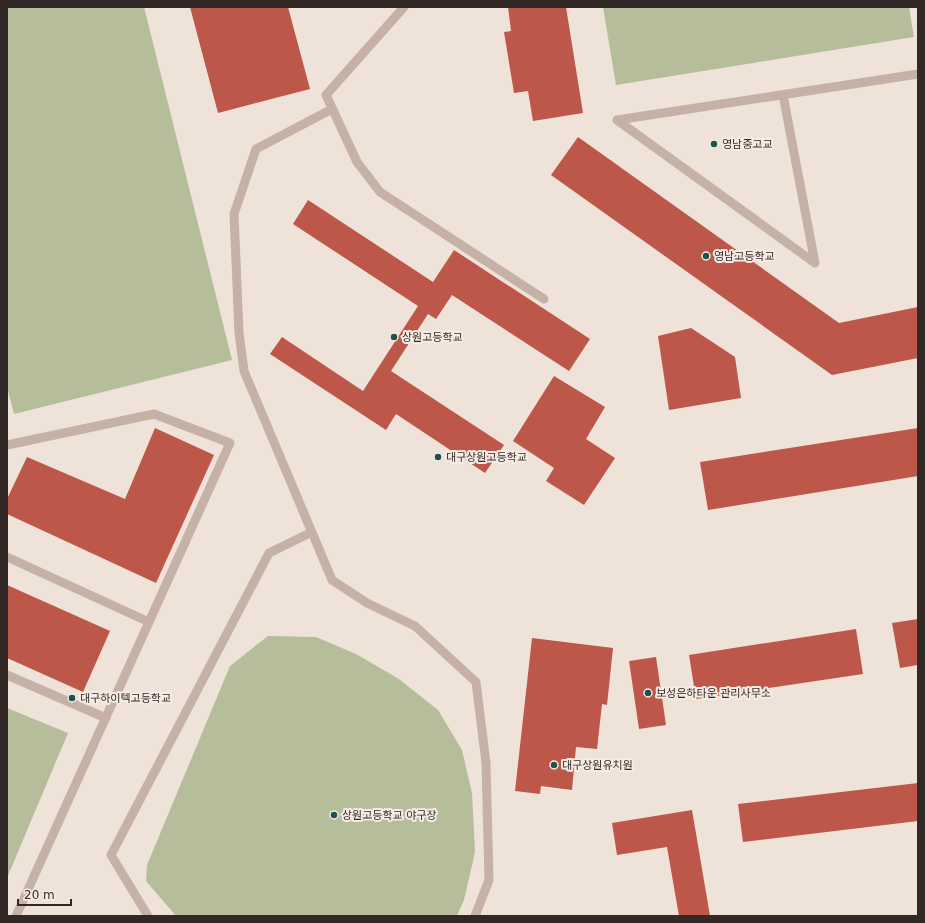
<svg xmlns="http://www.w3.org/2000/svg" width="925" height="923" font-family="'DejaVu Sans','Noto Sans KR',sans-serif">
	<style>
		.green { fill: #b5bd9a }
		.building { fill: #bd5749 }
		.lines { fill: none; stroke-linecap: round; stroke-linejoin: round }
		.lane { stroke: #c6b1a6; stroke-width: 9 }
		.poi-dot { fill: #1f514e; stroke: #f7ece5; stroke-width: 1.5 }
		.labels { text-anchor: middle; stroke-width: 4; stroke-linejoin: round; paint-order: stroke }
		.poi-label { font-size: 11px; fill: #322926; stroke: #f7ece5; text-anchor: start }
	</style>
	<rect width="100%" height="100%" fill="#efe2d9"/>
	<path class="green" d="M7,7h137l88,353 -218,54 -7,-27z
		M603,7h306l5,30 -298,48z
		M268,636l48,1 40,17 43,25 39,31 24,40 10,43 3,59 -11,48 -7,16h-281l-30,-35 1,-16 83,-199z
		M7,708l61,25 -61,145z"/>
	<path class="building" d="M190,7h98l22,82 -92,24z
		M508,7h58l17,106 -50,8 -5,-30 -14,2 -10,-61 7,-1z
		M578,137l261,186 79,-16v51l-86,17 -281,-200z
		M308,200l125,82 21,-32 136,89 -21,32 -117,-76 -16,24 -8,-5 -37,57 113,74 -19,28 -89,-59 -10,16 -116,-76 12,-17 81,54 55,-85 -125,-82z
		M691,328l44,29 6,41 -72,12 -11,-74z
		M554,376l51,31 -19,32 29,19 -31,47 -38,-24 8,-13 -41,-27z
		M155,428l59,27 -58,128 -149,-69v-15l20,-42 98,42z
		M918,428v48l-210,34 -8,-48z
		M7,585l103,46 -27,61 -76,-34z
		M918,619v46l-18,3 -8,-45z
		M856,629l7,45 -167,25 -7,-44z
		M532,638l81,10 -6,57 -5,-1 -5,45 -21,-2 -4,43 -31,-4 -1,8 -25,-3z
		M656,657l10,68 -27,4 -10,-68z
		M918,783v38l-175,21 -5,-38z
		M692,810l18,106h-31l-12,-69 -50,8 -5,-32z"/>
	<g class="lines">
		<path class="lane" d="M404,7l-78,88 31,67 23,30 164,107
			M783,95l32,168 -198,-143 301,-46
			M332,109l-76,40 -22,65 5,119 5,38 88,209 35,23 48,23 61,56 10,81 3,117 -14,36
			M7,445l147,-31 76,29 -214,473
			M7,557l142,65
			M7,675l99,43
			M148,916l-37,-61 158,-302 43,-21"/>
	</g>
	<g class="poi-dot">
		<circle cx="714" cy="144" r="4"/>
		<circle cx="706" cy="256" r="4"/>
		<circle cx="394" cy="337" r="4"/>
		<circle cx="438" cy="457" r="4"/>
		<circle cx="648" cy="693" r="4"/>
		<circle cx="72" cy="698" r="4"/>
		<circle cx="554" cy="765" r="4"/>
		<circle cx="334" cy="815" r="4"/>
	</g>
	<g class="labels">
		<g class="poi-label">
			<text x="722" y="148">영남중고교</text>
			<text x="714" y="260">영남고등학교</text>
			<text x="402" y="341">상원고등학교</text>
			<text x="446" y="461">대구상원고등학교</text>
			<text x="656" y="697">보성은하타운 관리사무소</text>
			<text x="80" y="702">대구하이텍고등학교</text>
			<text x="562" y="769">대구상원유치원</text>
			<text x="342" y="819">상원고등학교 야구장</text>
		</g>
	</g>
	<rect width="925" height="923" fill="none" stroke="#322926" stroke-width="16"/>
	<path d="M18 899v6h53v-6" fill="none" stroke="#322926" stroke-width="2"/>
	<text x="24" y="899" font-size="12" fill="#322926" stroke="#f7ece5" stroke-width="3" paint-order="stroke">20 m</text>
</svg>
